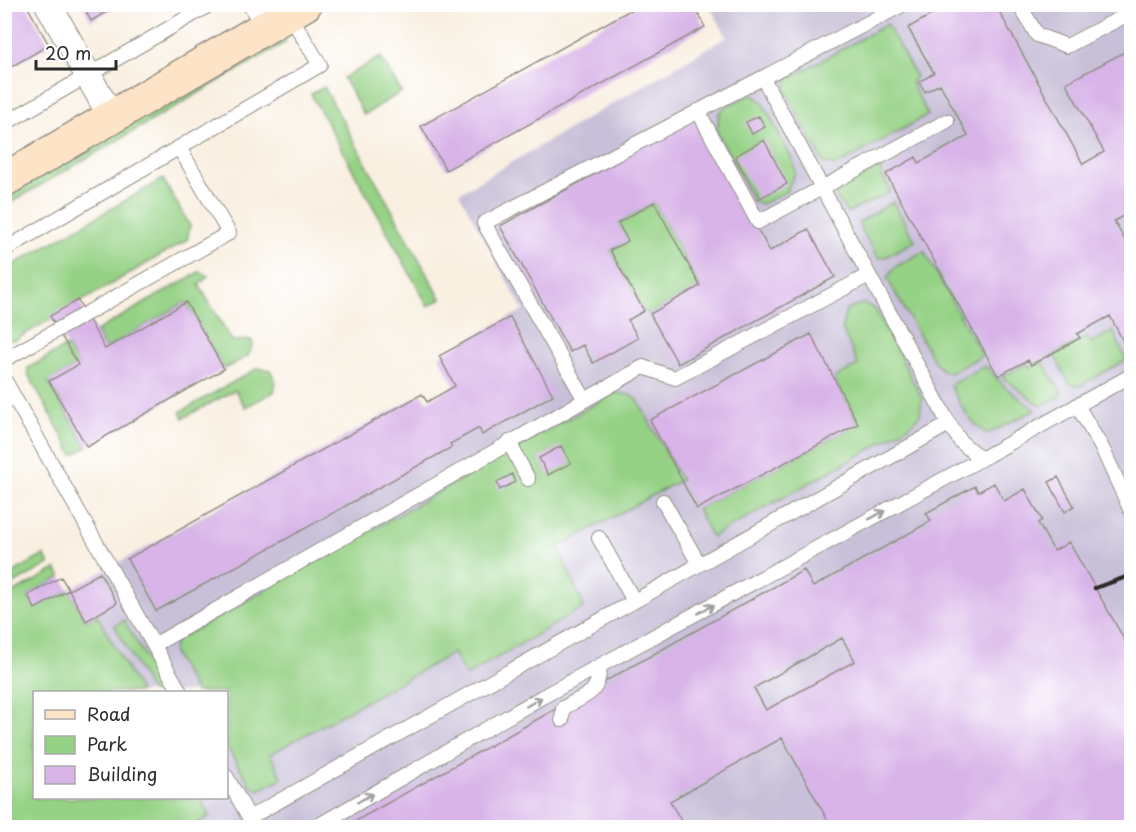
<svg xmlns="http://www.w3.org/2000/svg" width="1136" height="832" font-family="'Playpen Sans',sans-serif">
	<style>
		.industrial { fill: #c8bfd8 }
		.green { fill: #96d286; stroke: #607e58; stroke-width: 1.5 }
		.building { fill: #d8b4e8; fill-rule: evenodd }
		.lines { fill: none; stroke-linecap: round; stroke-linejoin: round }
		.lane-casing { stroke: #928e86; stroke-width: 16 }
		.street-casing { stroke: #928e86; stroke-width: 28 }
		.secondary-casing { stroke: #928e86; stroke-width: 36 }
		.lane { stroke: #fff; stroke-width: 14 }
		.street { stroke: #fff; stroke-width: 26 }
		.secondary { stroke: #fee4c6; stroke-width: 33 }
		.rail { stroke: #2b2b2b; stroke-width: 4.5 }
		.oneway { stroke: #a0a0a0 }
	</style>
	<rect width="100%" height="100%" fill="#fff"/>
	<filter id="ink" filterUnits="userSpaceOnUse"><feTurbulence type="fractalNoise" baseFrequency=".0167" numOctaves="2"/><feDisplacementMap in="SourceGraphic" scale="12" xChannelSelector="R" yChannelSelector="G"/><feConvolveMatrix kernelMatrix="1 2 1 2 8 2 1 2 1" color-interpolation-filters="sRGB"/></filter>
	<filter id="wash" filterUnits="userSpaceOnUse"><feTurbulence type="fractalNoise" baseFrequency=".008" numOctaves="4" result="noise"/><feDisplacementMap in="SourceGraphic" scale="24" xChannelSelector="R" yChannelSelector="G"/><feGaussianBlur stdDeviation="1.35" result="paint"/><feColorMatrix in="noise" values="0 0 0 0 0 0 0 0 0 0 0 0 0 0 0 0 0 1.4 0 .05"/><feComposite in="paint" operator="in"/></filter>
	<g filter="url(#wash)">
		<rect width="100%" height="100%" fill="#f9f0e2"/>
		<path class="industrial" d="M709,5h422v822h-1074l-22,-29h191v-106h-192v105l-30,-190 57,-30 8,13 353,-196 5,7 28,-15 -16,-30 84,-46 -64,-117 268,-156z"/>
		<path class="green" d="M887,24l29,53 -5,6 17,32 -92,51 -12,-3 -39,-73 3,-11z
			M279,35l7,7 -281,164 -1,-9z
			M381,57l20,35 -37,23 -21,-37z
			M324,87l117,212 -13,7 -117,-212z
			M752,94l11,9 30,58 2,12 -9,19 -24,12 -7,-2 -38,-71 2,-18 7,-7z
			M881,166v8l9,15 -1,4 -42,20 -11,-16 2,-6z
			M163,179l27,47 -3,14 -172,100h-10l-1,-70z
			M654,202l46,84 -50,28 -6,-3 -34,-61 17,-9 -9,-18z
			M893,202l22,39 -29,16 -8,1 -20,-35z
			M924,251l57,102v3l-31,17 -8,-3 -8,-9 -47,-83 8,-11z
			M201,271l7,5 -9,9 33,56 19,-1 2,4 -5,12 -24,13 -38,-67 -81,47 -9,-18z
			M864,303l12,7 46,88 -2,17 -11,11 -33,20 -164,91 -15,-28 161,-85 -24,-46 24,-13 -16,-37 4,-18z
			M1113,331l13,29 -46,26 -10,-2 -16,-29 33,-19 4,7z
			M67,346l11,19 -29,17 38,65 -14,8 -45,-81v-6z
			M1042,361l20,32 -3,4 -18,9 -39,-29 25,-14 3,5z
			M985,366l20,21 30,23 -44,22 -5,1c-18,-12 -26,-29 -36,-48z
			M258,368l12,2 6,12 -2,10 -29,15 -10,-17 -52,28 -3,-6z
			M614,393l16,2 7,4 44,81 -123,67 26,60 -118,69 -13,-23 -183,101 12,24 -23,12 -9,-5 -23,-38 -1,-55h-30l-23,-39 2,-12z
			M44,555l5,9 -44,25v-12z
			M56,569l5,8 -33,18 7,13 34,-18 17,31 11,-6 43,77h-106v106h166l10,18 -18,11h-187l-1,-229z
			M124,620l41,72h-14l-36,-66z"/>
		<g id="blocks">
			<path class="building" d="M4,4h22l23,41 -45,26z
				M82,4h38l-29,17z
				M641,4h52l12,23 -259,143 -25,-44z
				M950,4h45l88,160 21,-12 -38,-69 66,-35v163l-18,10 18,31v85l-9,4 -13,-25 -33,18 3,4 -49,27 -3,-5 -30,16 -112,-202 30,-17 3,6 49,-27 -28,-52 -15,8 -6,-10 15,-9 -26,-45z
				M759,116l6,11 -13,7 -6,-12z
				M695,119l75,132 38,-22 27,48 -157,87 -28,-50 50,-28 -46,-84 -36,21 10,18 -18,9 34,61 -16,9 10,18 -45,25 -10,-18 -13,7 -70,-126z
				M764,140l23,44 -29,15 -23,-43z
				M78,300l27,49 81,-47 38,67 -137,78 -38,-66 29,-16 -28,-49z
				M510,317l43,78 -71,40 -3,-7 -29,16 2,3 -296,164 -29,-52 295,-165 5,8 28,-16 -16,-30z
				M811,334l47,90 -161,85 -47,-89z
				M561,446l10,17 -23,12 -9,-17z
				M512,474l3,8 -15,8 -3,-8z
				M1058,477l16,29 -9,6 -16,-30z
				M994,483l10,18 21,-12 17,31 -4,3 16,28 15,-9 63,111v175h-300l-50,-90 -112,63 15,27h-342l461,-258 9,17 118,-66 -5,-8 49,-27 3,6zM842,638l13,23 -89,49 -12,-22z
				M100,573l17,30 -31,18 -17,-31z
				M61,577l8,13 -34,19 -7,-14z"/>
		</g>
	</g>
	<g filter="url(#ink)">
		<use href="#blocks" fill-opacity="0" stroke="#928e86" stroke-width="1.5"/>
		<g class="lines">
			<defs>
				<path id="lane" d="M1019,4l18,31 30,11 65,-34
					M763,78l186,346 12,18 20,17 151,-84
					M698,111l60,111 189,-101
					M4,124l207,-120
					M4,250l316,-185 -31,-51
					M4,360l225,-127 -49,-84
					M4,379l176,313
					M585,400l-101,-177 420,-219
					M1077,405l26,45 29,63
					M509,442l19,37
					M663,501l36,63
					M599,538l35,63
					M154,645l489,-278 32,11 194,-103
					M562,720l1,-12c24,-14 35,-12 37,-42
					M226,776l29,52
					M249,818l700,-394
					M717,826l1,2
					M314,828l228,-131 439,-238"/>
				<path id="street" d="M48,4l64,114
					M256,4l13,22"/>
				<path id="secondary" d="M4,180l301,-176"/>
			</defs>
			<use href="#lane" class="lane-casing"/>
			<use href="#street" class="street-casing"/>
			<use href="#secondary" class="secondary-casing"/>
			<use href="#lane" class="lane"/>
			<use href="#street" class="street"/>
			<use href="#secondary" class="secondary"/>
			<path class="rail" d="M1095,588l37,-13"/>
		</g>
		<defs><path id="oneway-shaft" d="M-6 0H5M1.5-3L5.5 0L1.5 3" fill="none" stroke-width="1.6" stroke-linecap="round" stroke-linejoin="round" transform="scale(1.5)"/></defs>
		<g class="oneway">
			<use href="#oneway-shaft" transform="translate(877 515) rotate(-29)"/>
			<use href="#oneway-shaft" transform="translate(706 609) rotate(-29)"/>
			<use href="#oneway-shaft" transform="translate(534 702) rotate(-30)"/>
			<use href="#oneway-shaft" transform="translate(365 798) rotate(-30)"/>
		</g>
	</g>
	<rect width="1136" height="832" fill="none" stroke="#fff" stroke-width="24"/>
	<rect x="33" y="691" width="195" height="108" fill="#ffffff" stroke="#aaaaaa" stroke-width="1.5"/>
	<rect x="45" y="710" width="30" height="9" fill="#fee4c6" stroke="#aaaaaa" stroke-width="1.5"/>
	<text x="87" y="721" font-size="18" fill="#2b2b2b">Road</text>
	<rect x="45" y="736" width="30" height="18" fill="#96d286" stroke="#aaaaaa" stroke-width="1.5"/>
	<text x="87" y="751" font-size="18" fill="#2b2b2b">Park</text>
	<rect x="45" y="766" width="30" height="18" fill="#d8b4e8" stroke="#aaaaaa" stroke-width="1.5"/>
	<text x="87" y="781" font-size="18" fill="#2b2b2b">Building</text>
	<path d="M36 60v9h80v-9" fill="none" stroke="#2b2b2b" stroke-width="3"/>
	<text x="45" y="60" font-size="18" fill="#2b2b2b" stroke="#ffffff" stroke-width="4.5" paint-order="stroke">20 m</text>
</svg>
